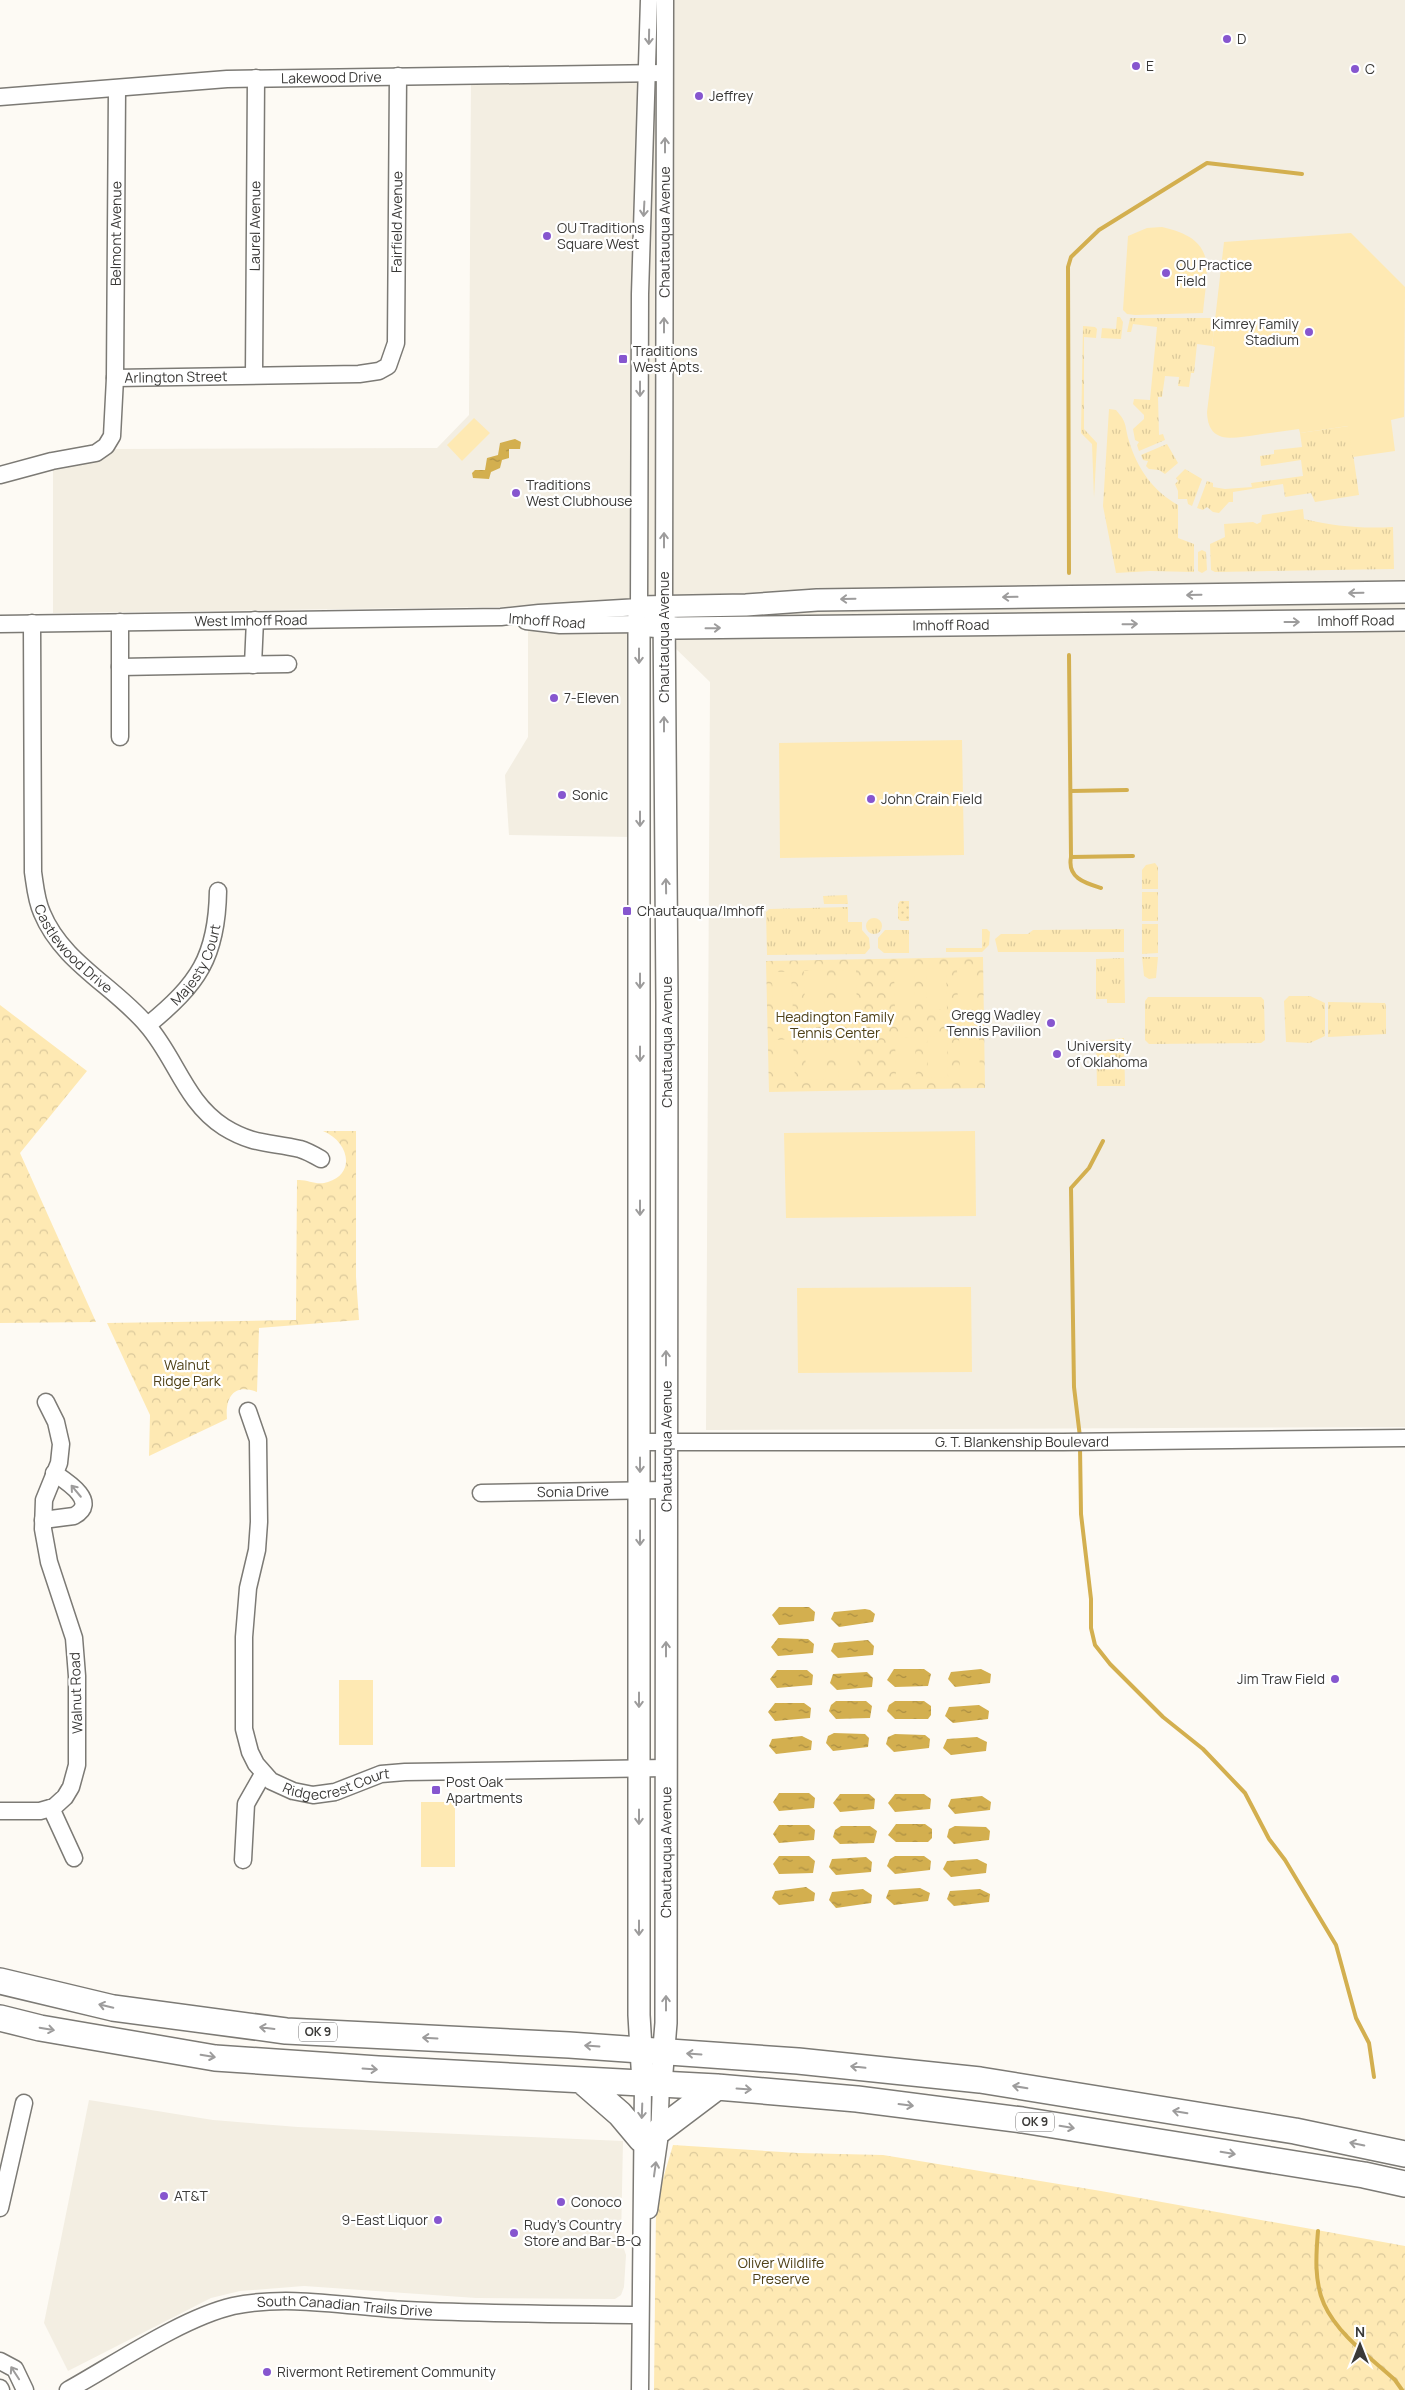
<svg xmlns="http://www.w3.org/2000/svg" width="1405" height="2390" font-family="Manrope,sans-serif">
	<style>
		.built { fill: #f3eee2 }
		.grass { fill: url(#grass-tufts) }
		.forest { fill: url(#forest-crowns) }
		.garden { fill: url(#garden-dots) }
		.pitch { fill: #fee9b3 }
		.water { fill: url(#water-ripples) }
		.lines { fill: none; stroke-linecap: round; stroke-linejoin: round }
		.stream { stroke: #d3af4f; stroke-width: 4 }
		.minor-casing { stroke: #7c7a75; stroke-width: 19 }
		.major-casing { stroke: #7c7a75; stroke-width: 24 }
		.highway-casing { stroke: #7c7a75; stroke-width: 28 }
		.minor { stroke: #fff; stroke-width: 16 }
		.major { stroke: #fff; stroke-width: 21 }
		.highway { stroke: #fff; stroke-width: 25 }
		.oneway { stroke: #9d9c9c }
		.poi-dot { fill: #8656cf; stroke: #fff; stroke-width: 2 }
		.labels { text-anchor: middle; stroke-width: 4.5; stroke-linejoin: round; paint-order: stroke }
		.shield { fill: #fff; stroke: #767574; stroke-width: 1 }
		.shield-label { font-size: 12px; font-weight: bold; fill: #3b3a38 }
		.poi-label { font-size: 14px; fill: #3b3a38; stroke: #fff; text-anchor: start }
		.street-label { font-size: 14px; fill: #3b3a38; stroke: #fff }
		.park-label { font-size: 14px; fill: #4f4118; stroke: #fff }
	</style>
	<defs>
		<pattern id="grass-tufts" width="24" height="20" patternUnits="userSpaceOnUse" patternTransform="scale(1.25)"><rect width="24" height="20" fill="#fee9b3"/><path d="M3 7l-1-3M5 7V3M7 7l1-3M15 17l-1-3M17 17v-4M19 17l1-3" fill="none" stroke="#dbc99b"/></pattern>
		<pattern id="forest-crowns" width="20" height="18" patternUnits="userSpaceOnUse" patternTransform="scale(1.25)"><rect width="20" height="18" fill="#fee9b3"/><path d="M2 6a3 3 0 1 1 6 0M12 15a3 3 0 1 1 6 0" fill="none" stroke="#dbc99b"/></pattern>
		<pattern id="garden-dots" width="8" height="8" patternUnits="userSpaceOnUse" patternTransform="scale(1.25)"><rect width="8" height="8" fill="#fee9b3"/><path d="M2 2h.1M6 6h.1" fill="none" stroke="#dbc99b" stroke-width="1.8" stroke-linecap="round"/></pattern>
		<pattern id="water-ripples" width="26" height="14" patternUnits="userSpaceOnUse" patternTransform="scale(1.25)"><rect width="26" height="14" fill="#d3af4f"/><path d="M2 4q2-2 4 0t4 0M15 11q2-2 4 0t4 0" fill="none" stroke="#ac8f43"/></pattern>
	</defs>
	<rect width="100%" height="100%" fill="#fdfaf4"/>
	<path class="built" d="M667,0h738v1427l-699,3 4,-748 -79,-77 -578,8v-144l60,-20 324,-1 32,-33 2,-336 196,1z
		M528,628l103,2v207l-122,-2 -4,-60 23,-38z
		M89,2100l124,20 85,7 325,14 -2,99 5,15 -2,32 -3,8 -6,4 -139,-1 -172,-12 -64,5 -29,7 -143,73 -24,-48z"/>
	<path class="grass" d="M1117,317h3l3,5 -2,17 -20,-1 1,-10 14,1z
		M1130,318h85l-3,28 -15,-2 -3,29h-3l-2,14 -11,-1 1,-9 -14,-1 -3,21h-4l1,38 4,-1 2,6 -26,11 -2,-6 2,-3 -4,-2 -2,-11 11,-10v-4l-11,-11 1,-5 16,1 7,-73 -24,-3 -2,8h-4z
		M1083,326l12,1 2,2 -1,9 -12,-1v92l13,14 -3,55 -2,-54 -11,-11z
		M1109,409l7,1c12,14 8,14 13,31 8,27 24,50 49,64v33l16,6v28l-44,-1 -34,2 -13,-67z
		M1349,426l10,69 -44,7 -4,-9 -26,4 -2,-13 -50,8v10h-4l-10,11 -6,-1 -6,-5 -4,3 -6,-2 10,-27 6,2v4l12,2 27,-2 -1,-4 52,-7 -2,-16 -40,6 -1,-10 14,-2v-4l28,-3 -2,-14z
		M1167,444l11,19 -13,11 -6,-4 -10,-1 -3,-3 2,-5 -5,-1 -2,-5z
		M1185,469l17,10 -10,27 -4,-2 -1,-5h-9v-8l-3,-7 3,-3 -2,-3z
		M1303,509l1,10c30,7 57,10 89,8l1,42 -179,3 -4,-2 -1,-26 15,-7 -1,-13 29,-2 4,2 4,-2 1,-7z
		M1202,550l4,2 1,18 -5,3 -4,-2v-19z
		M1155,863l3,4v22h-16v-19l4,-5z
		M1142,892h16v29h-16z
		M847,895l1,9h-24l-1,-8z
		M848,907v15h14v8l7,8 1,10 -5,6 -98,1 -1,-43 3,-3z
		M866 926a8 8 0 1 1 16 0a8 8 0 1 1-16 0Z
		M1142,924h16v29l-16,1z
		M982,929h5l3,3 -1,13 -7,7h-36v-4h36z
		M1124,929v23h-126l-3,-13 6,-5h27l5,-4z
		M885,930h24v23h-25l-6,-5v-10z
		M1142,957h16l-2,21 -7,1 -5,-3z
		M1124,958l1,45h-18v-4h-11v-40z
		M1289,996h21l15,7v33l-15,7 -24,-1 -2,-41z
		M1148,997h113l3,3 1,40 -4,3 -112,1 -4,-4v-39z
		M1328,1002l57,1 1,3v28l-58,3z
		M1124,1038l1,48h-28l-1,-45z"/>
	<path class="forest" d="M983,957l2,131 -216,4 -3,-131z
		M0,1005l87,66 -67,82 76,169 -96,1z
		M323,1131h33v146l3,43 -100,8 -2,64c-23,-9 -32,5 -30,27l-78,37 1,-41 -43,-92 189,-3 1,-140c11,-1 19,6 31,2 29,-9 20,-41 -5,-51z
		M673,2145l125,8 85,2 218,36 304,55v144h-751l2,-181 4,-20z"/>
	<path class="garden" d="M900,901h9v20h-8l-3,-2v-15z"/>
	<path class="pitch" d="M1162,227c57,13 45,40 41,86l-68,2 -8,-1 -4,-4 5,-74 19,-8z
		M1351,233l54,54 -1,130 -13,3 4,31 -42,6 -5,-31 -48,7 -1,-4c-14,2 -29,4 -43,6 -23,3 -48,10 -49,-23l8,-65 -3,-1 12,-104z
		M474,418l16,15 -28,28 -15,-16z
		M962,740l2,115 -184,3 -1,-115z
		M946,968l1,41 -20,1 -1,-41z
		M976,968l2,41 -20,1 -1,-41z
		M914,969l1,41 -20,1 -1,-41z
		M824,970l1,41 -20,1 -1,-41z
		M856,970l1,41 -20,1 -1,-41z
		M772,972h19l2,40 -20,1z
		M947,1036l1,41 -20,1 -1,-41z
		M959,1036h20l1,41h-20z
		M915,1037l1,41 -20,1 -1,-41z
		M825,1038l1,41 -20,1 -1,-41z
		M857,1038l1,41 -19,1 -2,-41z
		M793,1039l2,41 -20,1 -1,-41z
		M975,1131l1,85 -190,2 -2,-85z
		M971,1287l1,85 -174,1 -1,-85z
		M339,1680h34v65h-34z
		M421,1802h34v65h-34z"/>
	<path class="water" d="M515,439l6,3 -1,7h-11v9l-7,2 -2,8 -9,4 -2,7 -16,-1 -1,-5 3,-3h10l2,-12 11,-3 2,-12z
		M779,1607h30l6,5 -1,9 -35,4 -7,-10z
		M865,1609l5,1 5,4 -2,8 -34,5 -8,-8 3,-7z
		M778,1638l30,1 6,5 -1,9 -35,3 -7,-9z
		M868,1640l6,6 -1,9 -35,3 -7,-7 3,-8z
		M894,1669h30l7,5 -3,12 -33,1 -8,-7z
		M981,1669l10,5 -1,9 -35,4 -7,-8 3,-7z
		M777,1670h30l6,5 -1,10 -35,3 -7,-9z
		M867,1672l6,6 -1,9 -35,3 -7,-7 3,-9z
		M836,1701h30l6,5 -2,12 -34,1 -7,-8 2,-6z
		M895,1701h29l7,5v9l-3,4h-33l-8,-8 2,-6z
		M775,1703h29l7,5 -1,10 -35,3 -7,-9z
		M979,1705l10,6 -1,8 -35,4 -8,-7 4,-9z
		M834,1733l31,1 4,4 -1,9 -35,4 -7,-8 2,-7z
		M895,1734l30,1 5,4 -1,9 -35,4 -8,-8 2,-7z
		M802,1736l10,5 -1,9 -35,4 -7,-8 3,-7z
		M977,1737l10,5 -1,9 -35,4 -8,-7 4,-9z
		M779,1793h30l6,5 -1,10 -35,3 -6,-9z
		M840,1794h29l6,5 -1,10 -34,3 -7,-9z
		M895,1794h29l7,5 -1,10 -35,3 -7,-9z
		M982,1796l9,6 -1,8 -35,4 -7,-8 3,-7z
		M896,1824h29l7,5v9l-4,4h-32l-8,-7z
		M779,1825h30l6,5 -1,10 -35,3 -6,-9z
		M841,1826h29l7,5 -3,12 -34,1 -7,-7 2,-7z
		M955,1826l31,1 4,4 -1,9 -35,4 -7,-7 2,-8z
		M779,1856h30l6,5 -2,12 -34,1 -6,-10z
		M895,1856h29l7,5 -1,9 -35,4 -8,-8 3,-7z
		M866,1857l6,5 -1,10 -35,3 -7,-8 3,-8z
		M977,1859l10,5 -1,9 -35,4 -8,-8 4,-8z
		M806,1887l9,6 -1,8 -35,4 -7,-7 3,-7z
		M920,1888l10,5 -2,8 -34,4 -8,-7 3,-8z
		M863,1889l9,6 -1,8 -35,5 -7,-8 3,-8z
		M980,1889l10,5 -1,8 -35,4 -7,-7 3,-8z"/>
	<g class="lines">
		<path class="stream" d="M1069,573l-1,-306 3,-10 28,-27 108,-67 95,11
			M1069,655l2,202c-4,21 14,26 30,31
			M1071,791l56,-1
			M1071,857l62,-1
			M1080,1437l-6,-50 -3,-199 18,-20 14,-27
			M1080,1447l1,67 10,85v29l4,17 15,19 53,53 40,32 42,44 24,46 16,21 51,85 20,73 13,25 5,34
			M1318,2231c-2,23 -4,51 6,73 14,31 47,54 71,76l7,10"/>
		<defs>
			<g id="minor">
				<path id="s1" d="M0,97l227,-18 437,-6"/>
				<path id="s2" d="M254,375l2,-297"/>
				<path id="s3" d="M115,378l244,-4 20,-3 9,-5 8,-23 2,-267"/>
				<path id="s4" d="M0,475l52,-14 44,-8 10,-7 6,-10 3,-58 2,-289"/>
				<path id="s5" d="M664,606l1,-606"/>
				<path d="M526,621l34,4 80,-1"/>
				<path d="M120,622v115"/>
				<path id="s6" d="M32,623l1,249c2,13 3,28 9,41 20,49 72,73 105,112 29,33 38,77 77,102 29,18 46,15 76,22 7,2 14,6 21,10"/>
				<path id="s7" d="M0,624l501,-7 38,-4 100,-6 1,-313 9,-294"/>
				<path d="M253,665l2,-45"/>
				<path d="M120,667l168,-3"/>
				<path id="s8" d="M148,1025c50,-41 69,-68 70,-134"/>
				<path id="s9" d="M248,1411l10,29 1,82 -2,28 -9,38 -4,49v92l6,23 6,12 15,17 22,10 20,4 22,-3 46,-18 24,-2 261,-4"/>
				<path id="s10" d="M640,1442h423l342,-4"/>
				<path id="s11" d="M481,1493l184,-3"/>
				<path d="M43,1520l31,-4c26,-14 -8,-35 -20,-43"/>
				<path d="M51,1808l23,50"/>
				<path d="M0,1811h40l14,-4 11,-10 6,-10 6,-22v-89l-3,-38 -25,-76 -6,-33 1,-29 15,-37 2,-19 -5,-22 -10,-20"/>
				<path d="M243,1860l3,-56 17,-30"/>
				<path d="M0,2208l24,-105"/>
				<path d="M649,2210l10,-69 2,-57"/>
				<path d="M0,2361l15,8 10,21"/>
				<path d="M0,2388l1,2"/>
				<path id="s12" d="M68,2390c47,-26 114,-72 165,-84 56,-12 117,1 173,4 78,4 156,4 234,5"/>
				<path d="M640,2390l3,-307"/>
			</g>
			<g id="major">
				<path id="s13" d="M650,626l27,2 728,-8"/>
				<path d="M643,2083l-4,-68v-1408l107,-2 71,-5 588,-8"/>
				<path id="s14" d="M661,2084l5,-61 1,-1018 -3,-399"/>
			</g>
			<path id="highway" d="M0,1981l113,27 173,23 283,14 229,16 182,19 315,51 110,23
				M0,2018l40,10 175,30 163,11 339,18 140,12 165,21 342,55 41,9
				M581,2080l39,34 21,25
				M660,2130l57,-43"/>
		</defs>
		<use href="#minor" class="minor-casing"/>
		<use href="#major" class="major-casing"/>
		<use href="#highway" class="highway-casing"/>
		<use href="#minor" class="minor"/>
		<use href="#major" class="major"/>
		<use href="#highway" class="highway"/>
	</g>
	<defs><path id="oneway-shaft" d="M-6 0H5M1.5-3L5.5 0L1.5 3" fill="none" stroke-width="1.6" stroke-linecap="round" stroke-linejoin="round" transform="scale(1.25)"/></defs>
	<g class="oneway">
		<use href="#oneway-shaft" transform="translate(649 37) rotate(91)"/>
		<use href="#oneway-shaft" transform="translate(665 145) rotate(-90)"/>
		<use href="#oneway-shaft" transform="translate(644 209) rotate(93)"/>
		<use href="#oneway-shaft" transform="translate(664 325) rotate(-90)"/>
		<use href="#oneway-shaft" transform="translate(640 389) rotate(90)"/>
		<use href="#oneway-shaft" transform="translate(664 540) rotate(-90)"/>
		<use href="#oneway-shaft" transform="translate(1356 593) rotate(179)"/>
		<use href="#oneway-shaft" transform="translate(1194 595) rotate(179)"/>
		<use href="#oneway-shaft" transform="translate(1010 597) rotate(179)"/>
		<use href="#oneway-shaft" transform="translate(848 599) rotate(179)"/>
		<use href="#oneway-shaft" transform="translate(1292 622)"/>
		<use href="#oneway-shaft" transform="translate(1130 624) rotate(-1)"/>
		<use href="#oneway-shaft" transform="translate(713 628) rotate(-1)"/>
		<use href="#oneway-shaft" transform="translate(639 656) rotate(90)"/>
		<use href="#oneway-shaft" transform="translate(664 724) rotate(-90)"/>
		<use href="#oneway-shaft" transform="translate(640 819) rotate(90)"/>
		<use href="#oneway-shaft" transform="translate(666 886) rotate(-91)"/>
		<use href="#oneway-shaft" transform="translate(640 981) rotate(90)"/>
		<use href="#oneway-shaft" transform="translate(640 1054) rotate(90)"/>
		<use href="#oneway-shaft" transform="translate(640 1208) rotate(90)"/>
		<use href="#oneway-shaft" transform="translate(666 1358) rotate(-90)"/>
		<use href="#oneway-shaft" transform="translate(640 1465) rotate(90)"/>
		<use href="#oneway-shaft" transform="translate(76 1491) rotate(-130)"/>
		<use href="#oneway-shaft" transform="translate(640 1538) rotate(90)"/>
		<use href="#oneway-shaft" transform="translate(666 1649) rotate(-90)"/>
		<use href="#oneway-shaft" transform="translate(639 1700) rotate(90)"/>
		<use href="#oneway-shaft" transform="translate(639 1817) rotate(90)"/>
		<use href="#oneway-shaft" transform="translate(639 1928) rotate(90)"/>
		<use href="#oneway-shaft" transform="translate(666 2003) rotate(-90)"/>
		<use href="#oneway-shaft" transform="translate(106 2006) rotate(-167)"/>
		<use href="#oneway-shaft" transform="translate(267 2028) rotate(-173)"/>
		<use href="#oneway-shaft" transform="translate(47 2029) rotate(10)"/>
		<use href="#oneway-shaft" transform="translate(430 2038) rotate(-177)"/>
		<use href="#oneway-shaft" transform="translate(592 2046) rotate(-176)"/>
		<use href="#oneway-shaft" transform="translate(694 2054) rotate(-176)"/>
		<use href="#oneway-shaft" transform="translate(208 2056) rotate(9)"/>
		<use href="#oneway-shaft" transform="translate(858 2067) rotate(-174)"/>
		<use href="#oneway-shaft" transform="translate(370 2069) rotate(4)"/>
		<use href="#oneway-shaft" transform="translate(1020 2087) rotate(-171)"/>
		<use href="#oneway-shaft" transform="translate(744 2089) rotate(4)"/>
		<use href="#oneway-shaft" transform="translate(906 2105) rotate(7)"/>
		<use href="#oneway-shaft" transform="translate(642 2111) rotate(92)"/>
		<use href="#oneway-shaft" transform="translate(1180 2112) rotate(-171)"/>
		<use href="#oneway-shaft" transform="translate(1067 2127) rotate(9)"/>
		<use href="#oneway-shaft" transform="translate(1357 2144) rotate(-168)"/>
		<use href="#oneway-shaft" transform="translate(1228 2153) rotate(9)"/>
		<use href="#oneway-shaft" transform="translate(655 2169) rotate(-82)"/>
		<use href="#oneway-shaft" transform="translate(15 2373) rotate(-123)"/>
	</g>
	<g class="poi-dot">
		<circle cx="1227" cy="39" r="5"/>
		<circle cx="1136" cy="66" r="5"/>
		<circle cx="1355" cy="69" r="5"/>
		<circle cx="699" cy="96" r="5"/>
		<circle cx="547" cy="236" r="5"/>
		<circle cx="1166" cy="273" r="5"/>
		<circle cx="1309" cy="332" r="5"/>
		<rect x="618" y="354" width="10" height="10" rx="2.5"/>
		<circle cx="516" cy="493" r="5"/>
		<circle cx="554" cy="698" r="5"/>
		<circle cx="562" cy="795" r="5"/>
		<circle cx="871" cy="799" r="5"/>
		<rect x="622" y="906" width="10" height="10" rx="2.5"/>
		<circle cx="1051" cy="1023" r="5"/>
		<circle cx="1057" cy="1054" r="5"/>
		<circle cx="1335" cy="1679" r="5"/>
		<rect x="431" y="1785" width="10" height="10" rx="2.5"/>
		<circle cx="164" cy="2196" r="5"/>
		<circle cx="561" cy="2202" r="5"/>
		<circle cx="438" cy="2220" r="5"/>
		<circle cx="514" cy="2233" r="5"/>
		<circle cx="267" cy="2372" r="5"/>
	</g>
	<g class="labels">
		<g class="shield">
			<rect x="299" y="2022.5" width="38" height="19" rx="4"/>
			<rect x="1016" y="2112.5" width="38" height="19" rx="4"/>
		</g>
		<g class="shield-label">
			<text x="318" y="2036">OK 9</text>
			<text x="1035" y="2126">OK 9</text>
		</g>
		<g class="poi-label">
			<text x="1237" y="44">D</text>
			<text x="1146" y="71">E</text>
			<text x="1365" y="74">C</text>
			<text x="709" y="101">Jeffrey</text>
			<text x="557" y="233">OU Traditions<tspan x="557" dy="16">Square West</tspan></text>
			<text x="1176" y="270">OU Practice<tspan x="1176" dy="16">Field</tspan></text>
			<text x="1299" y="329" text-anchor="end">Kimrey Family<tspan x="1299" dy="16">Stadium</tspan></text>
			<text x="633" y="356">Traditions<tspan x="633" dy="16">West Apts.</tspan></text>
			<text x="526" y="490">Traditions<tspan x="526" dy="16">West Clubhouse</tspan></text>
			<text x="564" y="703">7-Eleven</text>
			<text x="572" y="800">Sonic</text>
			<text x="881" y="804">John Crain Field</text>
			<text x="637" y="916">Chautauqua/Imhoff</text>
			<text x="1041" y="1020" text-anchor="end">Gregg Wadley<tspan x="1041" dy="16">Tennis Pavilion</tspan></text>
			<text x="1067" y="1051">University<tspan x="1067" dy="16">of Oklahoma</tspan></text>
			<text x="1325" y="1684" text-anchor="end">Jim Traw Field</text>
			<text x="446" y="1787">Post Oak<tspan x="446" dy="16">Apartments</tspan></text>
			<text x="174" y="2201">AT&amp;T</text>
			<text x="571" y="2207">Conoco</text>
			<text x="428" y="2225" text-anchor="end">9-East Liquor</text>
			<text x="524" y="2230">Rudy's Country<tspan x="524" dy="16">Store and Bar-B-Q</tspan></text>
			<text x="277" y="2377">Rivermont Retirement Community</text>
		</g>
		<g class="street-label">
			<text dy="5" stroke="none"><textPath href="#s1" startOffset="332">Lakewood Drive</textPath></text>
			<text dy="5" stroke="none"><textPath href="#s3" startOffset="420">Fairfield Avenue</textPath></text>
			<text dy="5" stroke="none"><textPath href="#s2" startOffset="149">Laurel Avenue</textPath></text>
			<text dy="5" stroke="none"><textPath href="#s5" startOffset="374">Chautauqua Avenue</textPath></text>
			<text dy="5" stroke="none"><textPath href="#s4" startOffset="325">Belmont Avenue</textPath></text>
			<text dy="5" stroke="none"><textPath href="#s3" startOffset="61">Arlington Street</textPath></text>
			<text dy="5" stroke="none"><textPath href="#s7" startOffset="251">West Imhoff Road</textPath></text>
			<text transform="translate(547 621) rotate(4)" y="5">Imhoff Road</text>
			<text dy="5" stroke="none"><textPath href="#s13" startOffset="706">Imhoff Road</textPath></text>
			<text dy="5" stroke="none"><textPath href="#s13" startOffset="301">Imhoff Road</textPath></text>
			<text transform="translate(664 637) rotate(-90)" y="5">Chautauqua Avenue</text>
			<text dy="5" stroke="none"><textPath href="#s6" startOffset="339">Castlewood Drive</textPath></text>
			<text dy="5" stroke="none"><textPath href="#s8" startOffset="79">Majesty Court</textPath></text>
			<text transform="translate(667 1042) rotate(-90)" y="5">Chautauqua Avenue</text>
			<text dy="5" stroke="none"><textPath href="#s10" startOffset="382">G. T. Blankenship Boulevard</textPath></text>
			<text dy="5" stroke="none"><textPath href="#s14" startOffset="638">Chautauqua Avenue</textPath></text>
			<text dy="5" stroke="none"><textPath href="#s11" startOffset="92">Sonia Drive</textPath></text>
			<text transform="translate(76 1693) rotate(-92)" y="5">Walnut Road</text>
			<text dy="5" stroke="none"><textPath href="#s9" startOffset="450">Ridgecrest Court</textPath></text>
			<text dy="5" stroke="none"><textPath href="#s14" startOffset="232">Chautauqua Avenue</textPath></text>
			<text dy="5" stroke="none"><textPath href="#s12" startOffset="298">South Canadian Trails Drive</textPath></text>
		</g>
		<g class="park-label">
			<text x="835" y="1022">Headington Family<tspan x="835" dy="16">Tennis Center</tspan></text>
			<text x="187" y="1370">Walnut<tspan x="187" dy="16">Ridge Park</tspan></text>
			<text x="781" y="2268">Oliver Wildlife<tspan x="781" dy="16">Preserve</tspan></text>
		</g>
	</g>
	<g transform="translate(1360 2345)" stroke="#ffffff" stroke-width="4" paint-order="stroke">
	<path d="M0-4L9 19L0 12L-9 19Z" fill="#3b3a38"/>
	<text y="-8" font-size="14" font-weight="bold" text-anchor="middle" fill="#3b3a38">N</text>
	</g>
</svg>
